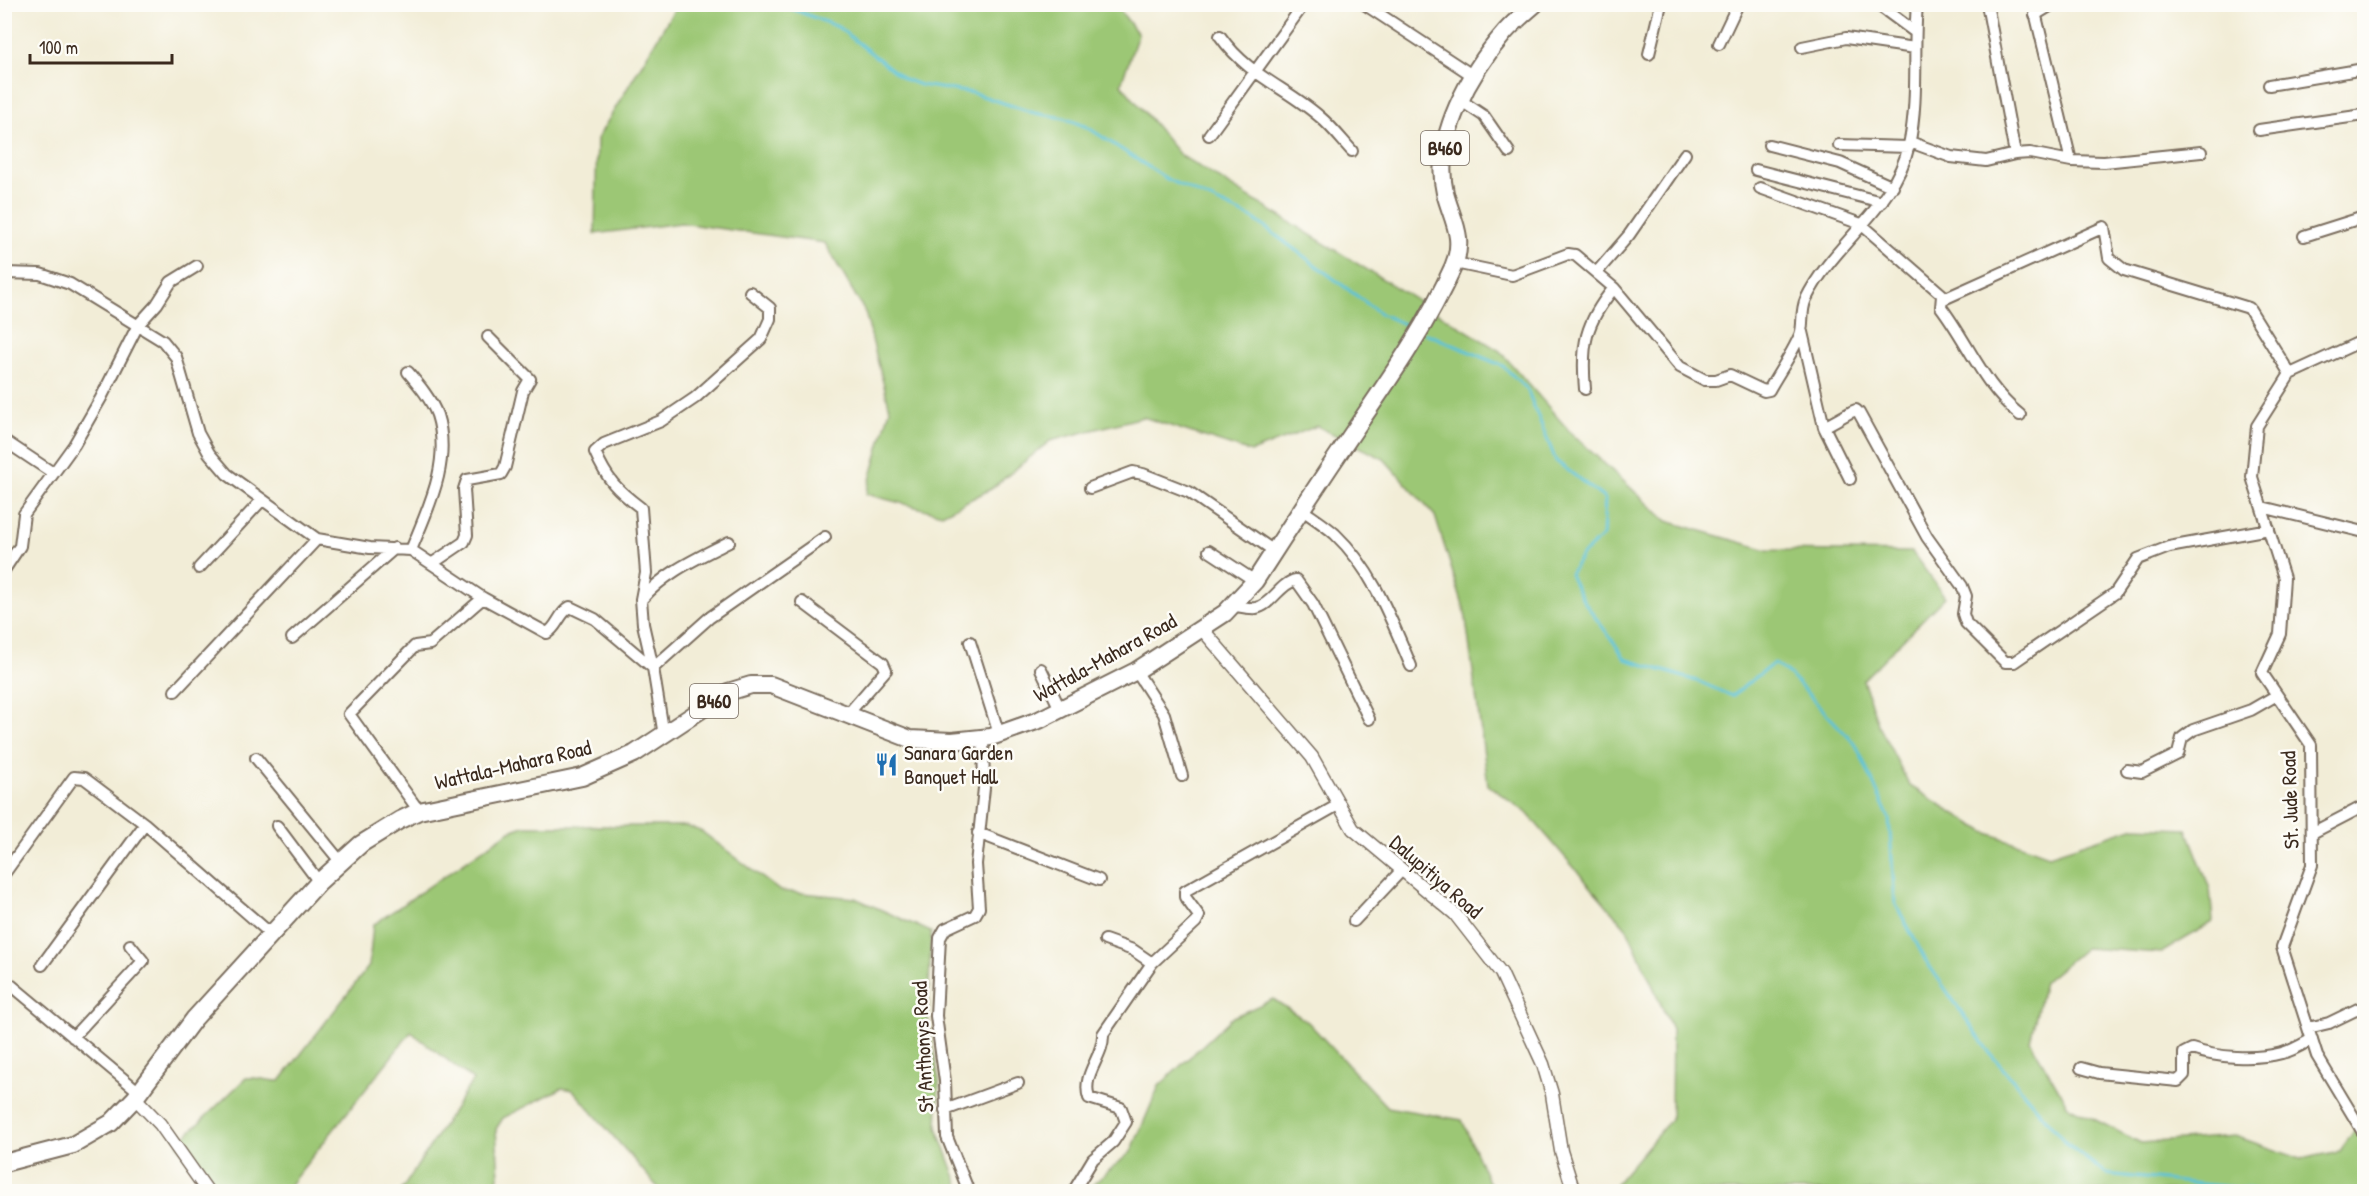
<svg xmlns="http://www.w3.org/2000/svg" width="2369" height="1196" font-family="'Patrick Hand',sans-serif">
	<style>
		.green { fill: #9cc774; stroke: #6c7849; stroke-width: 1.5 }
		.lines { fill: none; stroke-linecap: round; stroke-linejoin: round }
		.stream { stroke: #5bc3d8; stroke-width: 3 }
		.minor-casing { stroke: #7b6e5f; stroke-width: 14 }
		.tertiary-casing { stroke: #7b6e5f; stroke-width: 15 }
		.primary-casing { stroke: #7b6e5f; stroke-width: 20 }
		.minor { stroke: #fff; stroke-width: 10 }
		.tertiary { stroke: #fff; stroke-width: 12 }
		.primary { stroke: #fff; stroke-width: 16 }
		.labels { text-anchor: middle; stroke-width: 5; stroke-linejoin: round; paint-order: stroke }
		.shield { fill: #fdfcf7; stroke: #75695f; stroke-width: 1.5 }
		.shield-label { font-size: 20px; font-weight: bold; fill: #3b2a1e }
		.street-label { font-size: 21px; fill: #3b2a1e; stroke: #fdfcf7 }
		.poi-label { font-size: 21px; fill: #3b2a1e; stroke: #fdfcf7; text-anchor: start }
	</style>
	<rect width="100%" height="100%" fill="#fdfcf7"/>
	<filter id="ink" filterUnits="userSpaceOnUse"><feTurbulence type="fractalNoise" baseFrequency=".0167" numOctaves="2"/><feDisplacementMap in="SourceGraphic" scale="12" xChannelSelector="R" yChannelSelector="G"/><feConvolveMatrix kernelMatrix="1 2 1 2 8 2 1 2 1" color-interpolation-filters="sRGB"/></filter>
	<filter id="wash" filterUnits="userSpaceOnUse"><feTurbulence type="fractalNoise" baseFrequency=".008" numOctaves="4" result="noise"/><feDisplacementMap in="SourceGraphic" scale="24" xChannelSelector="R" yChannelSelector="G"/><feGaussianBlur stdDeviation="1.35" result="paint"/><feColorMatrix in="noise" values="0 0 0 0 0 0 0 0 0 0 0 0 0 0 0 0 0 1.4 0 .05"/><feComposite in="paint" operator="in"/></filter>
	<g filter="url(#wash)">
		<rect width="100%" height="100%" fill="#f2edd7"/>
		<path class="green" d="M677,5h439l22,29 -17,50 59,71 320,196 71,82 96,88 100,29 145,2 33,45 -82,83 15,44 32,62 75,46 64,23 86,-28 52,2 23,60 3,33 -52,31 -76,-5 -41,34 -14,59 38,65 73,37 94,-7 66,23 39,-8 24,-34v74h-771l20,-4 58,-68 1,-90 -45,-100 -100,-116 -39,-28 -23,-173 -30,-96 -51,-57 -67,-33 -66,26 -108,-35 -93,24 -59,48 -49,25 -76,-20 24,-85 -25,-97 -40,-69 -144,-20 -86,11 2,-95z
			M524,826h161l16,5 79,60 75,7 76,34 -3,87 11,62 -2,46 24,64h-300l-88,-101 -11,-2 -59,30 -7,11 3,48 -8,14h-90l72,-111 -62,-48 -126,159h-77l-31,-47 69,-66c12,-2 22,4 34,3l89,-115 4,-41 137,-94z
			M1273,999l35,23 79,85 75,13 25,59 9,12h-411l46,-39 28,-66 74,-69z"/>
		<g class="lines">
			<path class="stream" d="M787,4l3,4 48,19 66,52 16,6 53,8 61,20 30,5 23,9 80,52 87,40 127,95 32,14
				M1425,333l78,33 24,23 29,72 49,38 -2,37 -21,19 -12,19c12,31 37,56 55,85l75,23 32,14 42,-33 18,14 64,68 33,73 6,85 31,58 63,91 78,92 39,30 171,18"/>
		</g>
	</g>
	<g filter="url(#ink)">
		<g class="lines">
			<defs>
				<path id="minor" d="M1364,4l108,71
					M1877,4l38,28
					M1987,4l28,150
					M2035,15l18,-11
					M1220,36c28,40 66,51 100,81 12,10 22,23 32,34
					M1719,44l19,-40
					M1802,47l44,-9 69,10
					M1649,54l12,-50
					M2269,85l95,-16
					M1460,100l24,16 25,36
					M2259,130l105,-15
					M1209,135l95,-131
					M1910,142l41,15 35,4 29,-7 15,-1 41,8 -38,-157
					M1769,145l71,18 53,24
					M1839,145l70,2
					M2071,161l33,1 97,-10
					M1756,170l126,32
					M1760,188l101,36 85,74 158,-71 5,31 15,12 125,38 41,66
					M2304,236l60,-19
					M1455,263l57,12 56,-21 7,1 39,33 66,79 25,13h11l14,-5 34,16 5,-1c10,-18 23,-36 31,-55 4,-10 0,-23 6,-36 27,-56 89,-91 103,-154 10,-46 4,-94 8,-141
					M1597,272l32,-37 56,-81
					M4,273l36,1 30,10 93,57 13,16 22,76 11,20 18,21 90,65 53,9 41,2 72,48 64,35c10,-5 12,-20 23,-26l25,12 58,49 11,68
					M750,292l20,16v11l-9,20 -66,59 -34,23 -57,23 -9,8c12,28 22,38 46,56l5,65 -5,26 2,25 10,44 56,-50 116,-81
					M1942,296l-1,11c28,37 42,78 79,108
					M1802,332l22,95 26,52
					M2364,340l-74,34 -33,52 -5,51 32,101 -4,56 -18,39 49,72 1,120 -30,82 35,109 47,78
					M408,372c11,13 23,27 29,43 15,47 -9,93 -26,135
					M1585,389c-4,-44 0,-66 29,-101
					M1824,427l27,-15 5,-2 3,3 68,124 35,49 4,10 -3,18 3,9 39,39h9l101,-69 23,-34 31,-12 100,-18
					M5,441l48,32
					M1090,488l43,-16 10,2 46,18 85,59
					M2262,507l102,25
					M1301,509c11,8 24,16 34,25 38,36 56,85 76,132
					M1209,551l46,30
					M433,563l31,-21 3,-7 -3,-46 3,-9 34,-6 4,-7 18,-76 7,-12 -42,-42
					M199,568l63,-68
					M4,570l16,-24 4,-32 50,-69 27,-47 37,-73 19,-21 14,-22 26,-16
					M642,599c23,-27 56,-41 87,-57
					M802,602l81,61 3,7 -39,45
					M1230,605c8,1 18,4 26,3 16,-3 24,-25 40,-28l17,24 56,115
					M292,638l103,-90
					M970,642l29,92
					M1041,669l19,40
					M1136,671l28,43 18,62
					M175,691l142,-152
					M256,758l84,103
					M2127,770l15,2 36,-18 4,-16 11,-8 58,-20 26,-15
					M419,811l-70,-97 66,-68 15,-2 53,-46
					M277,826l42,56
					M978,833l121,47
					M2312,833l52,-27
					M4,874l70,-97 10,1 61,46 126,110
					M1354,921l47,-50
					M1152,963l44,-41 3,-6 -14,-19v-6l153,-86
					M42,965l103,-141
					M4,979l134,112
					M2308,1028l21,-5 35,-17
					M73,1037l70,-76 -13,-16
					M2081,1068l18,5 79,8 6,-6v-22l8,-4c25,9 63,11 90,4 10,-2 21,-9 30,-14
					M945,1110l73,-27
					M969,1192l-22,-55 -2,-56 -9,-65 4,-78 5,-9 30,-14 4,-7 -3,-44 8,-76 -1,-49
					M1073,1192l20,-33 20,-17 13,-20 -5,-14 -32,-10c-8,-24 15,-41 14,-64l49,-71 -19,-13 -28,-10"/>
				<path id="tertiary" d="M1202,629l110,128 41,72 102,85 46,59 42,91 9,30 9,57 13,41
					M135,1098l25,26 48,68"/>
				<path id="primary" d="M4,1163l69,-18 38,-22 24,-25 59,-79 125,-137 42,-38 39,-24 19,-9 163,-34 52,-23 94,-62 23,-7h20l139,54 42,2 39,-4 48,-17 97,-49 89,-58 30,-32c34,-53 69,-106 105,-159 35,-51 68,-99 93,-155 13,-29 -1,-47 -8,-74 -13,-55 26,-122 60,-161 9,-10 20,-19 30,-28"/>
			</defs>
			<use href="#minor" class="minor-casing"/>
			<use href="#tertiary" class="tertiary-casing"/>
			<use href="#primary" class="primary-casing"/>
			<use href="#minor" class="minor"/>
			<use href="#tertiary" class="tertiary"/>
			<use href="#primary" class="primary"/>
		</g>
	</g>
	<defs>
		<symbol id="restaurant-bare" viewBox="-9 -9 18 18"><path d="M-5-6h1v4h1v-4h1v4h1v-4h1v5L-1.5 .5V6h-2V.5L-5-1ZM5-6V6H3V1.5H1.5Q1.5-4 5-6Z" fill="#1f6fb2" stroke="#fdfcf7" stroke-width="2.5" paint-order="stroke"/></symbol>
	</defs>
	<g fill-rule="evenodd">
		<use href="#restaurant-bare" x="870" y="748" width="33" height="33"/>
	</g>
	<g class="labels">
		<g class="shield">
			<rect x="1421" y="131" width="48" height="34" rx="4.5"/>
			<rect x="690" y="684" width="48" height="34" rx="4.5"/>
		</g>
		<g class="shield-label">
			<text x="1445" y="155">B460</text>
			<text x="714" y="708">B460</text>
		</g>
		<g class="street-label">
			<text transform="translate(1105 658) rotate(-29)" y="7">Wattala-Mahara Road</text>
			<text transform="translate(513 765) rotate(-13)" y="7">Wattala-Mahara Road</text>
			<text transform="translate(2290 800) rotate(-92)" y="7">St. Jude Road</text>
			<text transform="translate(1436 877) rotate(41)" y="7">Dalupitiya Road</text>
			<text transform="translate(923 1047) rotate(-93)" y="7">St Anthonys Road</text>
		</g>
		<g class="poi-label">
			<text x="904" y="760">Sanara Garden<tspan x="904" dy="24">Banquet Hall</tspan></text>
		</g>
	</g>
	<rect width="2369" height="1196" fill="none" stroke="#fdfcf7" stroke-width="24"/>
	<path d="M30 54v9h142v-9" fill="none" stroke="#3b2a1e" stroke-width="3"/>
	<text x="39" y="54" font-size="18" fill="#3b2a1e" stroke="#fdfcf7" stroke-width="4.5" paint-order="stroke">100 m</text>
</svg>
